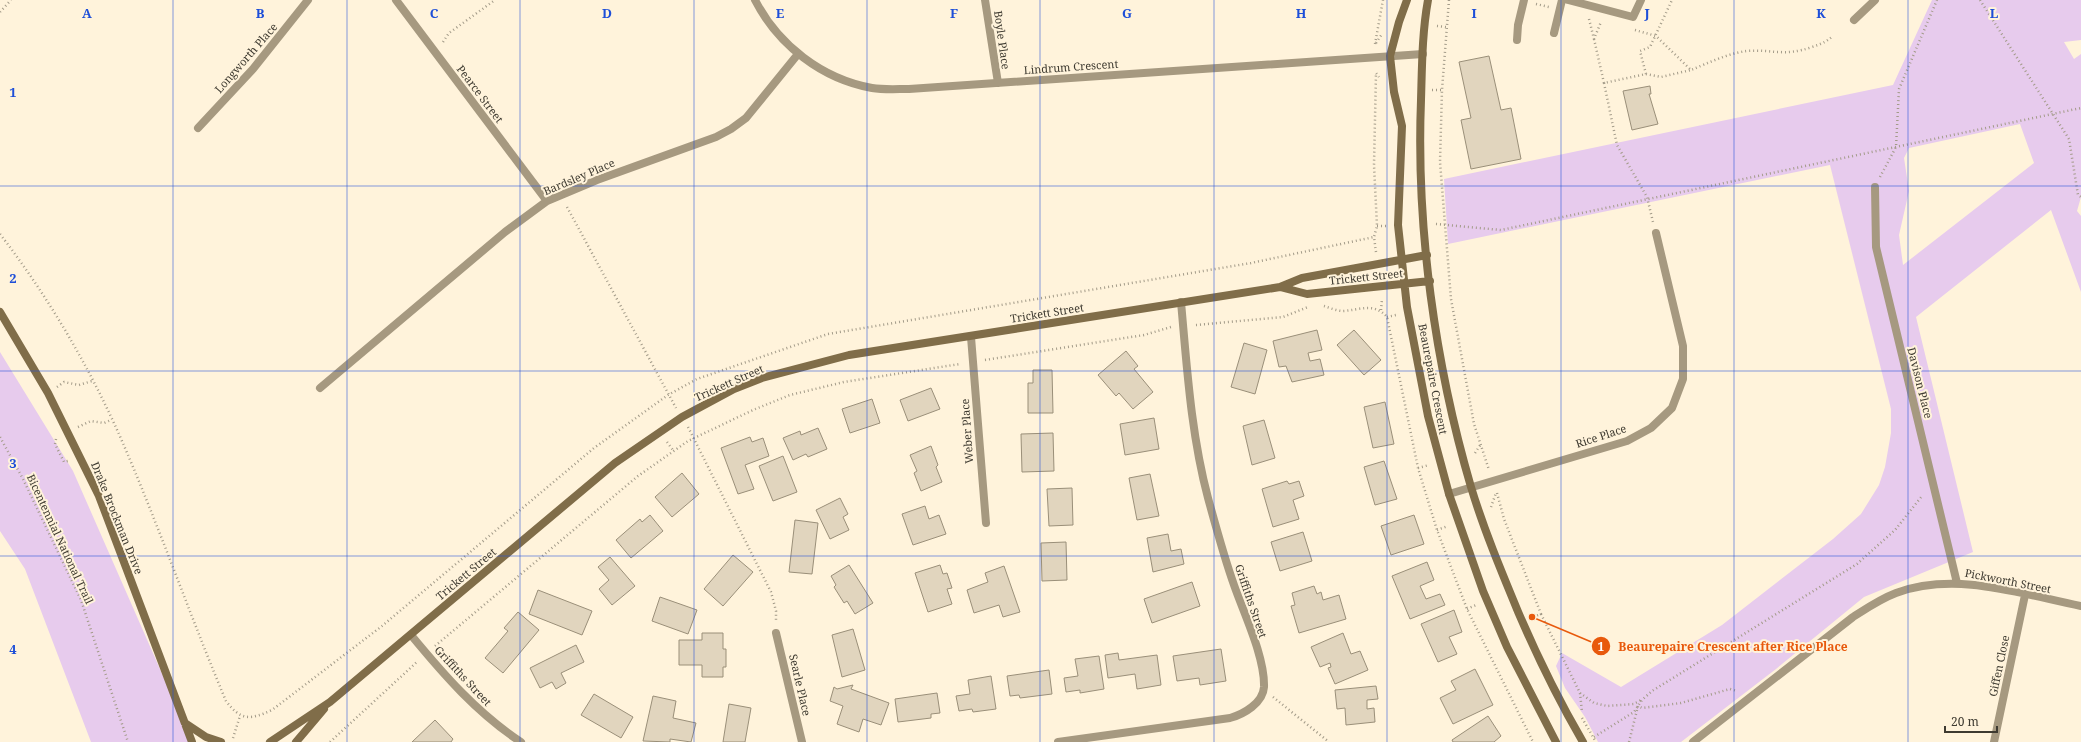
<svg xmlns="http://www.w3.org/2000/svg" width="2081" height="742" font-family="'Noto Serif',serif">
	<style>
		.green { fill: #e7cbed; fill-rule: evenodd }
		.building { fill: #e1d5be; stroke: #9a8f79 }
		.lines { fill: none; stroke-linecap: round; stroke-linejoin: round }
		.path { stroke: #a39b89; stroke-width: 2.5; stroke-dasharray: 1 3; stroke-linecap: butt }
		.lane { stroke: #a69980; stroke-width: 8 }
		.street { stroke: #a69980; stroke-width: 8 }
		.secondary { stroke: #806d49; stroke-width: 8 }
		.path-bridge { stroke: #a39b89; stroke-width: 2.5; stroke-dasharray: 1 3; stroke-linecap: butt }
		.grid { fill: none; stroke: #1d4ed8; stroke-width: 1; stroke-opacity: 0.55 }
		.labels { text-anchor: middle; stroke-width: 4; stroke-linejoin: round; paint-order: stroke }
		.street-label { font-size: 11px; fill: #3e3a30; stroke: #fff3db }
		.grid-label { font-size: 13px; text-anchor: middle; font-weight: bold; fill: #1d4ed8; stroke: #fff3db; stroke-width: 4; stroke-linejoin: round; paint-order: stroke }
		.leader { fill: none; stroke: #e8590c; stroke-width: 1.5 }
		.callout-dot { fill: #e8590c; stroke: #fff3db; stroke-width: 1.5 }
		.mark-label { font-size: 12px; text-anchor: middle; font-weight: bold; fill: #fff }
		.callout-label { font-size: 12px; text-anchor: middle; font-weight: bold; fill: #e8590c; stroke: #fff3db; stroke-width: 4; stroke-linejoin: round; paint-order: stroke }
	</style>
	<rect width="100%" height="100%" fill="#fff3db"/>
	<path class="green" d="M1932,0h149v40l-17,2 10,17 7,-5v143l-4,14 4,5v76l-30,-82 -135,107 57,235 -109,45 -88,72 -95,73h-83l-13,-25 -20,-29 -9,-22 6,-13 59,34 101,-62 111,-86 28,-25 18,-29 6,-18 6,-34v-24l-61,-244 -382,79 -4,-65 449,-94zM2020,124l14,39 -131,102 -4,-30 10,-44 -5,-33 5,-10z
		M0,352l73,119 119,271h-101l-66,-173 -25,-38z"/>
	<path class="building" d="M1489,56l12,54 10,-2 10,51 -50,10 -10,-49 10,-2 -12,-56z
		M1650,86l1,8h-2l9,30 -26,6 -9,-39z
		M1317,330l5,20 -14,3 2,8 10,-2 4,16 -32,7 -6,-16 -7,1 -6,-26z
		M1354,330l27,30 -17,15 -27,-30z
		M1244,343l23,7 -12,44 -24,-7z
		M1126,351l12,15 -4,3 19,23 -20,17 -14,-16 -3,3 -18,-21z
		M1033,370h19l1,43h-25v-30h5z
		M931,388l9,21 -32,12 -8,-21z
		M872,399l8,24 -30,10 -8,-24z
		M1385,402l9,42 -21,4 -9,-41z
		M1154,418l5,31 -34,6 -5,-31z
		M1264,420l11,38 -23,7 -9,-39z
		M818,428l9,21 -19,8 -2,-3 -13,6 -10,-22 17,-7 1,4z
		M1053,433l1,38 -32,1 -1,-38z
		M750,437l2,5 11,-4 6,18 -24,9 9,24 -16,5 -17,-46z
		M931,446l7,19 -2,2 6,15 -21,9 -7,-18 3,-2 -7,-16z
		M783,456l14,36 -24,9 -14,-35z
		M1384,461l13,38 -22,6 -11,-38z
		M682,473l17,21 -27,23 -17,-20z
		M1150,474l9,42 -22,4 -8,-42z
		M1287,481l2,3 10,-3 5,15 -11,4 6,19 -26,8 -11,-38z
		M1072,488l1,37 -24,1 -2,-37z
		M840,498l8,16 -5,3 6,13 -19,9 -14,-29z
		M925,506l4,13 10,-4 7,19 -33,11 -11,-31z
		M650,515l13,16 -32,27 -15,-18 24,-21 2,3z
		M1414,515l10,29 -33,11 -10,-29z
		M795,520l23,3 -6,51 -23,-2z
		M1303,532l9,29 -32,10 -9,-29z
		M1168,534l3,17 10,-2 3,15 -31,8 -6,-34z
		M1066,542l1,38 -25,1 -1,-38z
		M733,555l20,17 -30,34 -19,-17z
		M610,557l25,29 -23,19 -13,-16 10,-9 -11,-13z
		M1427,562l7,18 -14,6 6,13 14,-5 5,11 -35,14 -18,-43z
		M849,565l24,38 -18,11 -8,-13 -3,2 -10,-16 2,-2 -5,-9z
		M940,565l3,9 4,-1 5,15 -5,1 5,15 -24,8 -13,-39z
		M1004,566l16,46 -17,5 -4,-12 -25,8 -7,-23 21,-8 -3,-9z
		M1192,582l8,24 -48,17 -8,-24z
		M1314,586l3,8 4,-2 2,8 16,-5 7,24 -47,14 -8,-27 4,-1 -3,-12z
		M538,590l54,21 -10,24 -53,-21z
		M660,597l37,13 -9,24 -36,-13z
		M1454,610l8,22 -13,5 8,17 -19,8 -17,-38z
		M518,612l21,18 -36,43 -18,-15 23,-27 -4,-3z
		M853,629l12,41 -23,7 -10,-42z
		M702,633h21v16h3v18h-3v10h-21v-12h-23v-25h23z
		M1343,633l8,21 9,-3 8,19 -33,14 -7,-16 3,-1 -1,-4 -10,4 -9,-20z
		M576,645l8,17 -23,11 5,10 -10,6 -4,-7 -12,6 -10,-20z
		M1221,649l5,32 -26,4 -1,-7 -22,3 -4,-25z
		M1118,653l1,7 38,-5 4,30 -24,4 -2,-15 -27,4 -3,-23z
		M1099,656l5,33 -24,4v-3l-14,2 -2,-14 14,-2 -3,-17z
		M1475,669l18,36 -40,19 -13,-26 16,-8 -5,-9z
		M1049,670l3,24 -32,4 -1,-3 -9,1 -3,-20z
		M991,676l5,33 -23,3 -1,-3 -13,2 -3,-15 14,-2 -2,-14z
		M853,685l-2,4 38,14 -8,22 -18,-6 -4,13 -22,-8 6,-18 -13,-5 4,-14 3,2z
		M1376,686l2,13 -11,1v9l7,-1 1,14 -29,3 -1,-17 -8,1 -2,-19z
		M937,693l3,20 -9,1v4l-33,4 -3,-23z
		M594,694l39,23 -12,21 -40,-23z
		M653,696l23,5 -3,17 23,5 -5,19 -21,-3v3l-27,-1z
		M729,704l22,4 -6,34h-22z
		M1488,716l13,20 -7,6h-41l-1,-2z
		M435,720l18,19 -2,3h-39z"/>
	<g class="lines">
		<path class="path" d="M1449,0l-7,90 -2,72 11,137 23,125 15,46
			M1980,0l89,139 9,56 3,2
			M1536,4l13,3
			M0,12l11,-12
			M1589,19l5,20 7,-17
			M1437,26l9,1
			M1635,30l21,6 35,34c17,-7 38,-17 56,-19 25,-2 37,6 65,-4 9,-3 14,-5 21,-11
			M1594,39l10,44 42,-9 15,3 30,-7
			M443,42l6,-9 46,-33
			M1376,43l6,-9
			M1375,44l8,-44
			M1646,74l-6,-23 10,-4 22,-47
			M1604,83l13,62 30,52 6,25
			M1432,90h10
			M1880,177l16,-30 3,-58 38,-89
			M567,207l109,201
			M1436,224l65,6 580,-122
			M1377,226h10
			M0,234c50,65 93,139 125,214 36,84 66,170 101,253 15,20 24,19 46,9l110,-84 212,-178 74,-53 29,-16 131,-45 423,-71 123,-26
			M1376,252l-2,-15 3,-11 -3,-61 2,-92 3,4
			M1324,306c6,2 13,5 19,5 17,-1 31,-9 44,6l31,151 19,62 30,79 66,133
			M1381,310l1,-11
			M1387,317l9,-2
			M1196,325l87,-8 25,-10
			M985,360l159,-25 27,-8
			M57,387l7,-5 15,3 13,-4
			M78,427l13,-6 13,2 7,-3
			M688,427l83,165 5,19v11
			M0,437l23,42 58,121 47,142
			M56,439l-1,5 9,18 4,-1
			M667,442l6,8
			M1475,453l6,-9
			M1418,468l11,-3
			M1497,493l7,26 37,95 -8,3
			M1491,507l5,-14
			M1437,530l11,-4
			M1467,609l9,-4
			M1541,614l39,79 14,10 13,3 27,-2 7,-4
			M435,646l203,-170 50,-35 65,-31 37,-15 54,-13 116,-18
			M1580,693l2,19
			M1273,697l56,45
			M1594,737l40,-25 8,-12 10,-9 205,-127 38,-34 27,-34
			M233,738l7,-22
			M330,742l88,-81
			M1629,742l9,-36 4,2 39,-5 49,-14 7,2"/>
		<path class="lane" d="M1554,33l8,-33
			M1517,40l1,-15 6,-25"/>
		<path class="street" d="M396,0l151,201
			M755,0c23,45 67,79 117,88 12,2 25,1 37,1l514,-35
			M985,0l13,83
			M1568,0l65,17 8,-17
			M1854,20l21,-20
			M198,128l55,-59 55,-69
			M1875,187l1,60 81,336
			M971,337l15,186
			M320,388l185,-156 42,-31 50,-21 119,-43 15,-8 15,-11 52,-64
			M1449,494l178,-53 24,-13 21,-20 11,-29v-33l-27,-113
			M776,633l26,109
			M411,635c33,40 66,78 110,107
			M1058,742l172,-24c14,-4 33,-15 34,-31 1,-30 -20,-73 -30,-102 -10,-28 -18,-58 -26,-87 -17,-64 -21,-130 -27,-196
			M1693,742l160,-125c14,-9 27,-18 43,-24 60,-22 125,1 185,13
			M1994,742l31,-147"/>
		<path class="secondary" d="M1407,0l-8,22 -9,34 4,36 8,34 -4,99 9,82 21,109 21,78 34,97 24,56 49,95
			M1428,0c-6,33 -6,67 -7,100 -5,128 14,264 50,387 13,43 31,86 48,127 19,44 40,87 64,128
			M1280,287l27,7 123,-13
			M0,312l48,81 51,103 93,246
			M185,723l21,14 15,5
			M270,742l60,-40 285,-239 67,-46 52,-28 28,-11 87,-23 431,-68 22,-9 125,-23
			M296,742l28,-33"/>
		<path class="path-bridge" d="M1582,718l14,24"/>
	</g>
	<path class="grid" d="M173,0v742M347,0v742M520,0v742M694,0v742M867,0v742M1040,0v742M1214,0v742M1387,0v742M1561,0v742M1734,0v742M1908,0v742M0,186h2081M0,371h2081M0,556h2081"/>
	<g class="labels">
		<g class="street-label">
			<text transform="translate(1002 40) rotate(82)" y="4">Boyle Place</text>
			<text transform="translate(246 58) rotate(-49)" y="4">Longworth Place</text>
			<text transform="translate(1071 67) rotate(-4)" y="4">Lindrum Crescent</text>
			<text transform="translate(480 94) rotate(53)" y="4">Pearce Street</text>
			<text transform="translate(579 177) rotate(-23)" y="4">Bardsley Place</text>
			<text transform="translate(1366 277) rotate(-6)" y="4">Trickett Street</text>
			<text transform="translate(1047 313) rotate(-9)" y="4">Trickett Street</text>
			<text transform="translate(1433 379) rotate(79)" y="4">Beaurepaire Crescent</text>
			<text transform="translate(729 383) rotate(-24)" y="4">Trickett Street</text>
			<text transform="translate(1920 383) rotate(76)" y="4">Davison Place</text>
			<text transform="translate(967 431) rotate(-94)" y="4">Weber Place</text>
			<text transform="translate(1601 436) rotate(-18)" y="4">Rice Place</text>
			<text transform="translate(117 518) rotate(68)" y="4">Drake Brockman Drive</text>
			<text transform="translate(60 539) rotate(65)" y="4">Bicentennial National Trail</text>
			<text transform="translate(466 574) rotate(-40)" y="4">Trickett Street</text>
			<text transform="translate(2008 581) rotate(11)" y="4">Pickworth Street</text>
			<text transform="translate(1251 601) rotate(71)" y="4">Griffiths Street</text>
			<text transform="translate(1999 666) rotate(-78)" y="4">Giffen Close</text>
			<text transform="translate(463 676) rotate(47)" y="4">Griffiths Street</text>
			<text transform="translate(800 685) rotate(77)" y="4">Searle Place</text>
		</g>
	</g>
	<g class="grid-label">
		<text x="87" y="18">A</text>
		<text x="260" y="18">B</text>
		<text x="434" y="18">C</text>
		<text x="607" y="18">D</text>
		<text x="780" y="18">E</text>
		<text x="954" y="18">F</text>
		<text x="1127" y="18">G</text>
		<text x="1301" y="18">H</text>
		<text x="1474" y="18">I</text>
		<text x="1647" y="18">J</text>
		<text x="1821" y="18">K</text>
		<text x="1994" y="18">L</text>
		<text x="13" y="97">1</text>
		<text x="13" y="283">2</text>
		<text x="13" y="468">3</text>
		<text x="13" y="654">4</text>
	</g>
	<path class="leader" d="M1532 617L1601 646"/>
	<g class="callout-dot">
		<circle cx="1532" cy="617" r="4"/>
		<circle cx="1601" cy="646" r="10"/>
	</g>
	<g class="mark-label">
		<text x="1601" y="651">1</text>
	</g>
	<g class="callout-label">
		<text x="1733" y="651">Beaurepaire Crescent after Rice Place</text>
	</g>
	<path d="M1945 726v6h52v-6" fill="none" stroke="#3e3a30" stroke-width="2"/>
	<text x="1951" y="726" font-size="12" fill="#3e3a30" stroke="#fff3db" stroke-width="3" paint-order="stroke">20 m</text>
</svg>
